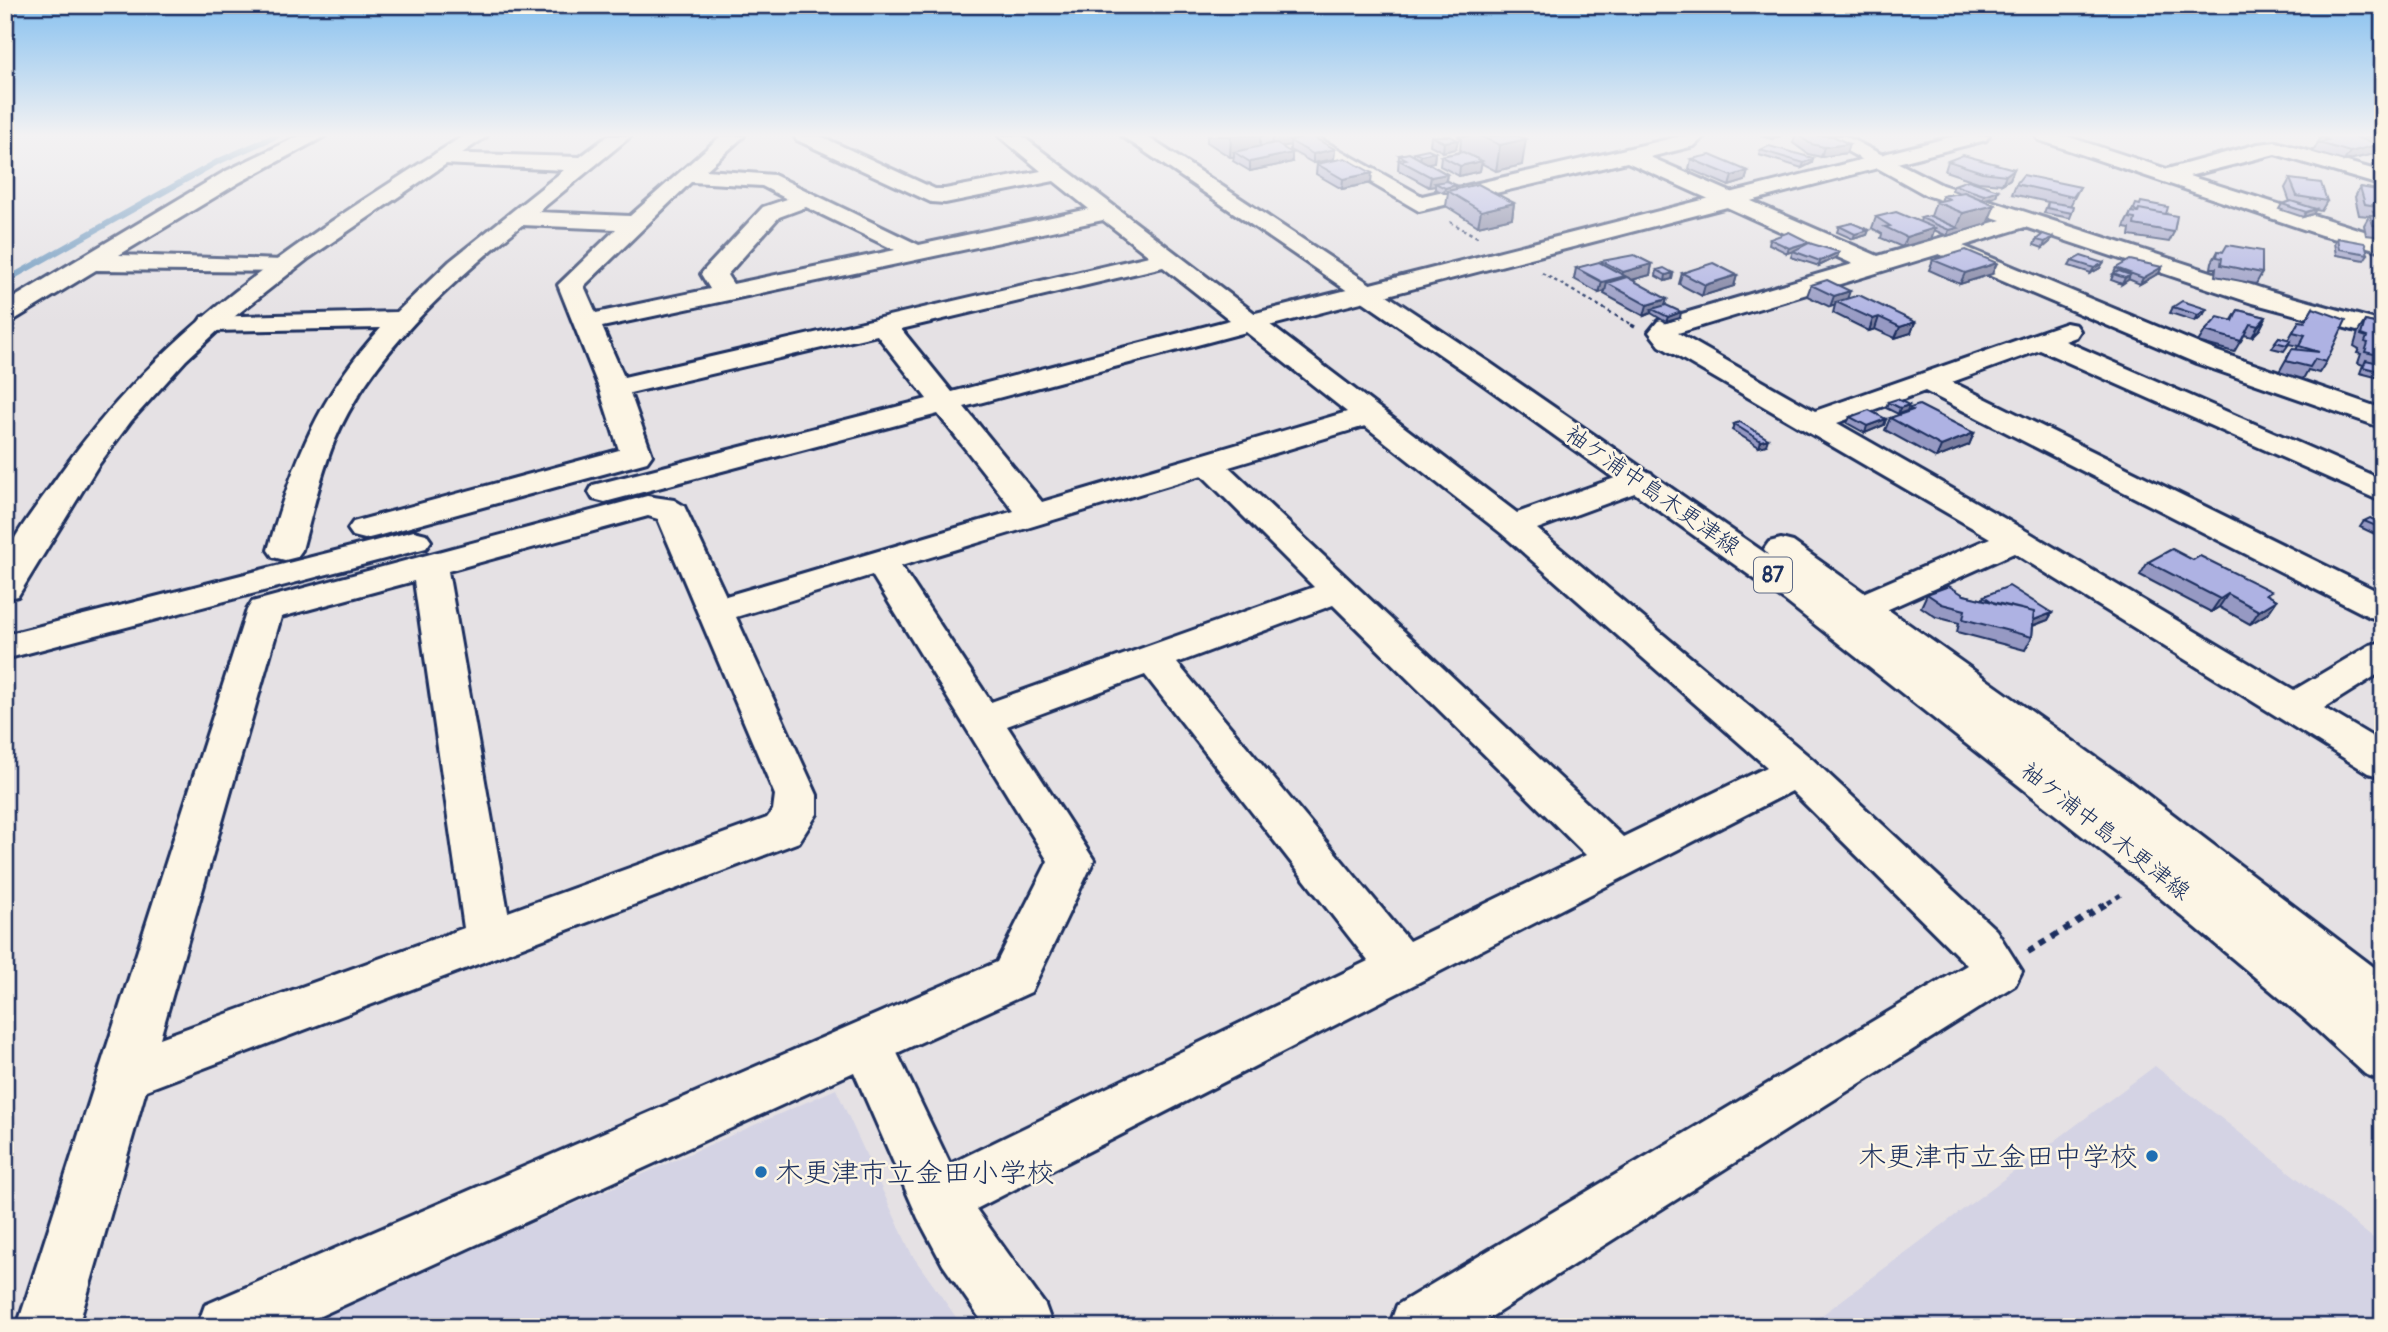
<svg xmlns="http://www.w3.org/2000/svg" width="2388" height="1332" font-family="Pangolin,'Klee One',sans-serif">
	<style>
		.built { fill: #d4d3e4 }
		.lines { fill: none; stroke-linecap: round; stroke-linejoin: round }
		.stream { stroke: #6693bb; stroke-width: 6 }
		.minor-casing { stroke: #1b2f5e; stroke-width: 6 }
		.tertiary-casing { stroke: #1b2f5e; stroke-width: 6 }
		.primary-casing { stroke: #1b2f5e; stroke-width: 6 }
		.path-far3 { stroke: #1b2f5e; stroke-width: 2.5; stroke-dasharray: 3.5 3.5; stroke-linecap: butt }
		.path-far2 { stroke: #1b2f5e; stroke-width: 3.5; stroke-dasharray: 4.5 4.5; stroke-linecap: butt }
		.path-far1 { stroke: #1b2f5e; stroke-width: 4.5; stroke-dasharray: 5 5; stroke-linecap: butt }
		.path { stroke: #1b2f5e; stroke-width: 6; stroke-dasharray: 7 7; stroke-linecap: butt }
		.minor { fill: #fcf5e5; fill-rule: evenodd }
		.tertiary { fill: #fcf5e5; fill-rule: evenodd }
		.primary { fill: #fcf5e5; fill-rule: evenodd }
		.wall { fill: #9699c3; stroke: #1b2f5e; stroke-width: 2 }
		.shaded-wall { fill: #7a7d9f; stroke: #1b2f5e; stroke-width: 2 }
		.building { fill: #aeb2e3; stroke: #1b2f5e; stroke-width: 2 }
		.poi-dot { fill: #1f6fb2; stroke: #fcf5e5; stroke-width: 2.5 }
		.labels { text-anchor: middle; stroke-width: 5; stroke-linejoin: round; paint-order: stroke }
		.shield { fill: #fcf5e5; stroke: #5e6a86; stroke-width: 2 }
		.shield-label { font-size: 21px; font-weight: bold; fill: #1b2f5e }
		.street-label { font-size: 23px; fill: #1b2f5e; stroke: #fcf5e5 }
		.near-poi-label { font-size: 28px; fill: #1b2f5e; stroke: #fcf5e5; text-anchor: end }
	</style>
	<rect width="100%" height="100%" fill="#e5e1e4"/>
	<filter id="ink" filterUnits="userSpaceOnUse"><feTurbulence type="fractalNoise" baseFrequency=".0143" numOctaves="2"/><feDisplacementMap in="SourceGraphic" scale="14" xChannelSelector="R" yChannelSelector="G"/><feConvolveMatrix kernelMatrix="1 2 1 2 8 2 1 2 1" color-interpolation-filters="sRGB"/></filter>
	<g filter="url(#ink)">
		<path class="built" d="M2155,1066l228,180v81h-577z
			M836,1089l76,166 51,72h-666z"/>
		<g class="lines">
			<path class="stream" d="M5,281l212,-119 59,-26"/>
			<defs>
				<path id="minor" d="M299,136h26l-85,46 -121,73 164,5 9,2 3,5 -3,5 -196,-2 -82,50 -9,2v-19l219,-131z
					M608,136h23l-93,76 92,4 91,-80h23l-38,34 68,5 145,70 170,-36 -35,-28 -109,22 -14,-1 -134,-62 -3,-4h26l115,53h10l96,-18 -42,-35h23l495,377 112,-40 11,-3 11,3 5,7 -5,7 -114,42 275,230 184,171 26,41 -7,14 -540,342h-86l8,-22 570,-340 -175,-174 -816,418 69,96 8,22h-67l-43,-62 -25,-47 -64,-146 -558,255h-99l8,-22 792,-343 51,-101 -176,-286 -136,42 81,178v19l-18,28 -653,248 -68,237h-61l230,-717 5,-8 395,-106 27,4 10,6 42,90 288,-85 -76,-97 -333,88 -12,-3 -4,-7 4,-7 334,-86 -50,-64 -247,58 22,62 -5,7 -270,74 -12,3 -12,-3 -5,-7 5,-7 266,-72 -20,-62 -41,-103 58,-56 -94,-4c-73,59 -151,129 -188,217 -14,35 -22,72 -32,108l-5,7 -12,3 -12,-3 -5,-7c25,-87 50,-154 113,-222l-170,3 -9,-2 -4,-6 4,-6 195,-5 53,-51 114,-91 -120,-6 -8,-1 -3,-5 3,-5 144,4zM691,182l71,4 25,13 -24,8 -58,62 -4,5 9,15 -114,24 -12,-27zM806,207l89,43 -162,34 -6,-9 52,-58zM1103,220l46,36 -525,121 -22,-50zM1163,267l67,53 -278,72 -51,-63zM1246,332l101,80 -305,90 -78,-95zM1365,426l136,107 266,234 -144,70 -394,-370zM1202,475l112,112 -323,115 -90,-136zM648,516l10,3 117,276 -2,15 -6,8 -259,94 -60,-341zM414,581l50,347 -304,110 121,-421zM1333,605l253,250 -177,86 -232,-278zM1145,675l223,286 -418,203 -53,-111 134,-61 63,-132 -87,-134z
					M1290,136h25l107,60 260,-60h23l-11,10 -44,11 228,99 123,-36 -75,-25 -106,-59h25l97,49 328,106 113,31v16l-131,-35 -227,-76 -62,19 253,105 167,58v19l-187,-65 -257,-109 -261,79 137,78 251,-88 10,2 4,6 -4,6 -11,4 318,139v22l-343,-152 -88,32 431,212v26l-13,-3 -445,-226 -88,32 191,109 266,158 76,-45 13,-3v29l-59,37 59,35v34l-15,-4 -354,-220 -139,62 -13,3 -13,-3 -5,-8 5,-8 141,-61 -330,-192 -11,-14 9,-11 195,-57 -226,-102 -208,49z
					M2036,136h30l101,33 91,-25 18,-2 107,30v14l-108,-32 -86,22 194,61v14l-62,-16 -282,-95z
					M414,531l12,3 5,7 -5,7 -421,111v-24z"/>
				<path id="tertiary" d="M463,136h24l-178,122 -84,66 -39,36 -55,61 -34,46 -79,129 -13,3c0,-12 -3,-31 1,-43 9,-24 40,-62 55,-84 109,-153 248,-237 402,-336z
					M1955,136h34l-3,4 -737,191 -9,-2 -4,-6 4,-6z"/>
				<path id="primary" d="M1122,136h24l344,227 278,192 -4,-6 5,-7 12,-3 12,3 336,239 254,193v50l-3,-1 3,3v55l-18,-7 -59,-54 -155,-130 -367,-290 -314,-225z"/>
			</defs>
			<use href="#minor" class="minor-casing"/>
			<use href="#tertiary" class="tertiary-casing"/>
			<use href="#primary" class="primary-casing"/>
			<path class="path-far3" d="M1450,222l29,16
				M1542,273l92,53"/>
			<path class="path-far2" d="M1631,325l4,2"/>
			<path class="path-far1" d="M2108,903l14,-9"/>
			<path class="path" d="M2028,952l83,-51"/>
			<use href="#minor" class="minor"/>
			<use href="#tertiary" class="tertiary"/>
			<use href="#primary" class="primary"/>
		</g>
		<path class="wall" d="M1207,136h94v2l34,11 -1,10 -21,4 -23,-13v-5l-8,2 10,15 -42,9 -17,-10 1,-4h-4l-23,-15z
			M1431,136l25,13 -13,3 -13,-7z
			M1457,136h61l4,29 -26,6 -15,-8 -1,8 -21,5 -19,-10 1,-10 19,-4 1,-14z
			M1760,136h21l-9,3z
			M1795,136h38l16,8 -3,9 -25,4 -13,-3 -15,-11z
			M2360,136h23v15l-3,1 -4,-1 -2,3 -30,7 -31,-9 8,-15 38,1z
			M1760,150l53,8 -1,5 -10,5 -43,-13z
			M1414,152h21l-1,10 -6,1 19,11 -1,7 10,8 58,14 -2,15 -34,8 -32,-20 2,-13h-4l-9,-4v-3l-6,1 -31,-17 1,-15 15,1z
			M1691,159l57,12 -3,10 -16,5 -40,-17z
			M1948,161l66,8 -4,10 -8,5 -24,-2 -33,-11z
			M1317,164l54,19 -29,6 -26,-15z
			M2290,179l37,22 -6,10 -6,-1 -2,4 -10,3 -24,-8 3,-5 8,-2 -5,-14z
			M2016,184l64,3 -10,19 2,7 -2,5 -26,-5 4,-11 -36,-8z
			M1954,185l44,5 -2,6 -13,4 4,24 -40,12 -13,-6 -3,9 -29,8 -21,-9 1,-4 -10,-6 4,-11 44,5 1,-4 10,-2 5,-14 5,-1 2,-5 17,-3 -8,-3z
			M2360,187l23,4v46l-17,-2 -2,-10 5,-9 -10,-1 -4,-18z
			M2133,209l33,5 8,18 -5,10 -40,-6 1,-7 -6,-1 2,-6z
			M1839,226l30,4 -2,5 -14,4 -16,-7z
			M2052,237l-2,5 -7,6 -9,-3 2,-5z
			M2337,238l31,16 -4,6 -28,-5 -2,-12z
			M1770,239l39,5 30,8 -2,5 -18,9 -28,-9 2,-6 -6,2 -18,-9z
			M2218,251l5,1 39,21 -6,11 -41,-8 1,-8h-5l1,-6z
			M1933,260l59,14 -32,10 -31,-14z
			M1602,261l50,3 -2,11 -18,5 33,25 15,13 -14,4 -15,-9 -7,3 -40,-22 1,-3 -6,2 -25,-14 2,-11 26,-5z
			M2072,261l31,2 -3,5 -9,5 -22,-7z
			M2116,268l43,5 -19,11 -12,-5 -6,5 -11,-4z
			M1657,270l16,3 -1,6 -7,2 -9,-5z
			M1682,273l55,2 -3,11 -32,10 -23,-12z
			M1811,285l104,37 -4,11 -16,5 -20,-9 -6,2 -36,-18 2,-8 -5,2 -23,-11z
			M2173,307l30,8 -8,6 -25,-8z
			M2313,308l13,54 -7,11 -11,-3 -5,9 -24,-7 13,-23 4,1 2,-4 -9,-2 -5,7 -12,-3 7,-11 9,3 11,-19 6,1z
			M2238,310l28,7 -6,12 -8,8 -8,-2 -10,17 -36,-10 7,-11 27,-11z
			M2365,321l18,4v54l-23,-6 3,-8 -5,-2 3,-9 -4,-1 2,-4 -5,-3 4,-14z
			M1888,402l19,9 -9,3 -12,-6z
			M1910,408l64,25 -5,12 -33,13 -51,-28 5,-12 19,-7z
			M1850,417l36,2 -2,6 -19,8 -18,-10z
			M1740,422l26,23 -7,2 -27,-17 2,-6z
			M2364,521l19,3v14l-23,-11z
			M2148,562l120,34 9,4 -9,13 -18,11 -31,-17 -8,5 -71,-37z
			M1927,594l37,1 18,5 2,-4 68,17 -4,7 -15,6 -1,11 -7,13 -68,-18 2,-9 -23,-6 -15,-10z"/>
		<path class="shaded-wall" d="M1231,136h29v15l-26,1v5h-4z
			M1273,136h28v7l-11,-2v4l-18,4z
			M1526,139l-4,26 -26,6 4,-26z
			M1458,140l-2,9 -13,3 1,-10z
			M1849,144l-3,9 -25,4 3,-10z
			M2380,144l-6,10 -30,7 6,-9z
			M1335,149l-1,10 -21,4v-9z
			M1435,152l-1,10 -15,3 2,-10z
			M1292,153v9l-42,9v-9z
			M1813,158l-1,5 -10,5 2,-5z
			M1482,161l-2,10 -21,5 1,-10z
			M2014,169l-4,10 -8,5 4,-9z
			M1748,171l-3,10 -16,5 3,-10z
			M1372,173l-1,10 -29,6 1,-10z
			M1447,174l-2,9h-10v3l-6,1 2,-10z
			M1456,185v5l-8,1v2h-4l1,-5z
			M1998,190l-2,6 -14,4 2,-5z
			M1514,203l-2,15 -34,8 3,-15z
			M1995,205l-8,19 -40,12 2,-6 8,-2 6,-15z
			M2316,209l-3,5 -10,3 3,-5z
			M1935,228l-4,11 -29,8 4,-10z
			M1869,230l-2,5 -14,4 2,-5z
			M2052,237l-2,5 -7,6 2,-6z
			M1809,242l-1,5 -21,6 2,-5z
			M1839,252l-2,5 -18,9 1,-5z
			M1997,263l-5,11 -32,10 5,-11z
			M2103,263l-3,5 -9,5 3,-5z
			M1652,264l-2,11 -26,7 -17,1 -2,8 -6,2 3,-11 20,-6 1,-4z
			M2162,267l-3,6 -19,11 3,-6z
			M1673,273l-1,6 -7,2 1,-6z
			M1737,275l-3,11 -32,10 3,-11z
			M2130,275l-2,5 -6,4 3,-6z
			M1850,291l-4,11h-10l-1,3 -5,2 4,-11z
			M1667,299l-3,11 -12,-1 -1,4 -7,3 3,-11z
			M2207,309l-4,6 -8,6 3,-6z
			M1681,312l-1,6 -14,4 2,-5z
			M1879,317l-4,12 -6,2 4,-12z
			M2266,317l-6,12 -8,8 6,-11z
			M1915,322l-4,11 -16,5 5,-11z
			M1909,405l-2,6 -9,3 2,-6z
			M1886,419l-2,6 -19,8 2,-7z
			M1974,433l-5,12 -33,13 5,-12z
			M1768,439l-2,6 -7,2 2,-6z
			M2228,594l-9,13 -8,5 9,-13z
			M2277,600l-9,13 -18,11 9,-13z
			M2052,613l-4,7 -17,6 3,-6z"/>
		<path class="building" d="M1311,136l24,13 -22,5 -23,-13z
			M1431,136h19l8,4 -14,2z
			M1480,136h38l8,3 -26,6z
			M1799,136h34l16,8 -25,3 -13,-3z
			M2334,136h16l30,8 -30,8 -31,-9 9,-3 -7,-3z
			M2363,136h20v5z
			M1275,143l17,10 -42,9 -16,-10z
			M1769,146l44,12 -9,5 -44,-13z
			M1428,149l7,3 -14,3 -7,-3z
			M1463,152l19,9 -22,5 -19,-10z
			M1409,153l38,21 -16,3 -32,-17 7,-1 -7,-4z
			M1710,155l38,16 -16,5 -41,-17z
			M1963,155l51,14 -8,6 -24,-3 -34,-11z
			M1345,158l27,15 -29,6 -26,-15z
			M2023,175l57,12 -7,10 -57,-13z
			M2290,179l31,4 6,18 -30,-5z
			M1968,180l30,10 -14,5 -30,-10z
			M1447,181l9,4 -11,3 -10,-5z
			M1478,184l36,19 -33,8 -33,-20z
			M2360,187l23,4v35l-10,-1 -3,-10h5l-2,-4 9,2 1,-6 -18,-3z
			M1964,192l31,13 -32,8 -27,-11 13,-3 -6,-3z
			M2291,201l25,8 -10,3 -24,-8z
			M2048,202l26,4 -2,7 -25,-5z
			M2141,202l27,5 -2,7 -27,-5 -2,3 -3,-3 2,-5 4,1z
			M2139,209l38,7 -3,16 -40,-7 1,-6 -6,-1 2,-6 7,1z
			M1896,212l39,16 -29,9 -21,-10 5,-1 -14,-9z
			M1930,216l28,12 -9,2 -28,-12z
			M1852,223l17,7 -14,4 -16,-8z
			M1789,232l20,10 -20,6 -19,-9z
			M2043,234l9,3 -7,5 -9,-2z
			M2337,238l28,5 3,11 -29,-5z
			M1809,243l30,9 -19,9 -27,-10z
			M2227,245l35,6v22l-41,-8 1,-7 -5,-1 1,-6 5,1z
			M1966,250l31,13 -32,10 -32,-13z
			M1634,255l18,9 -29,8 -21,-11z
			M2081,256l22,7 -9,5 -22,-7z
			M2130,260l32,7 -19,11 -27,-10z
			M1599,262l26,14 -23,6 -26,-14z
			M1713,263l24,12 -32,10 -23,-12z
			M1664,268l9,5 -7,2 -9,-5z
			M2119,271l11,4 -5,3 -12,-4z
			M1627,277l40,22 -20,6 -40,-22z
			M1827,280l23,11 -16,5 -23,-11z
			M1859,295l56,27 -15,5 -21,-10 -6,2 -37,-17z
			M2182,301l25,8 -9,6 -25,-8z
			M1666,305l15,7 -13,5 -16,-8z
			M2313,308l33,12 -20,42 -11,-3 -5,8 -24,-6 6,-12 27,3 -20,-6 6,-11 -12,-3 6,-11 6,1z
			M2238,310l28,7 -8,9 -8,-2 -9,17 -36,-10 13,-14 15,4z
			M2365,321l18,4v31l-18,-4 3,-9 -3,-1 2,-5 -6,-2z
			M2279,337l12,3 -4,5 -12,-3z
			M2366,360l17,4v8l-20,-5z
			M1897,399l12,6 -9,3 -12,-6z
			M1919,405l55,28 -33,13 -51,-28 23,-8 -3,-2z
			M1869,410l17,9 -19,7 -17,-9z
			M1740,422l28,17 -7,2 -27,-17z
			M2370,518l13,6v5l-19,-8z
			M2172,549l21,11 7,-4 71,35 -5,3 11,6 -18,11 -31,-17 -8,5 -72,-37z
			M1949,586l15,9 70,17 -2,25 -69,-18 2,-9 -23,-6 -15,-10z
			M2009,586l43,27 -18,7 -1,-1 1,-7 -40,-9 -10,-7z"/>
	</g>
	<linearGradient id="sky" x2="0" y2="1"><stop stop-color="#88c1ef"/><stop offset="0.42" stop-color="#f3f2f3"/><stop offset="1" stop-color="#f3f2f3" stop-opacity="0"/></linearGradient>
	<rect width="2388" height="322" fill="url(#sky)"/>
	<g class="poi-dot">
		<circle cx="2152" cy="1156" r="7"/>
		<circle cx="761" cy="1172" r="7"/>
	</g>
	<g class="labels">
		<rect class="shield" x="1754" y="557.5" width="38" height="35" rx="5"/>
		<g class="shield-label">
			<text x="1773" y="582">87</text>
		</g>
		<g class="street-label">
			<text transform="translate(1653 490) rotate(35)" y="8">袖ケ浦中島木更津線</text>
			<text transform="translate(2106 831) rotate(38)" y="8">袖ケ浦中島木更津線</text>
		</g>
		<g class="near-poi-label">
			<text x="2138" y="1166">木更津市立金田中学校</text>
			<text x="775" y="1182" text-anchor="start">木更津市立金田小学校</text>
		</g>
	</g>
	<rect width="2388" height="1332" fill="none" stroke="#fcf5e5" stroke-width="28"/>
	<rect x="14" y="14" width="2360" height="1304" fill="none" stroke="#1b2f5e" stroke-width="2.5" filter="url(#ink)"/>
</svg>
